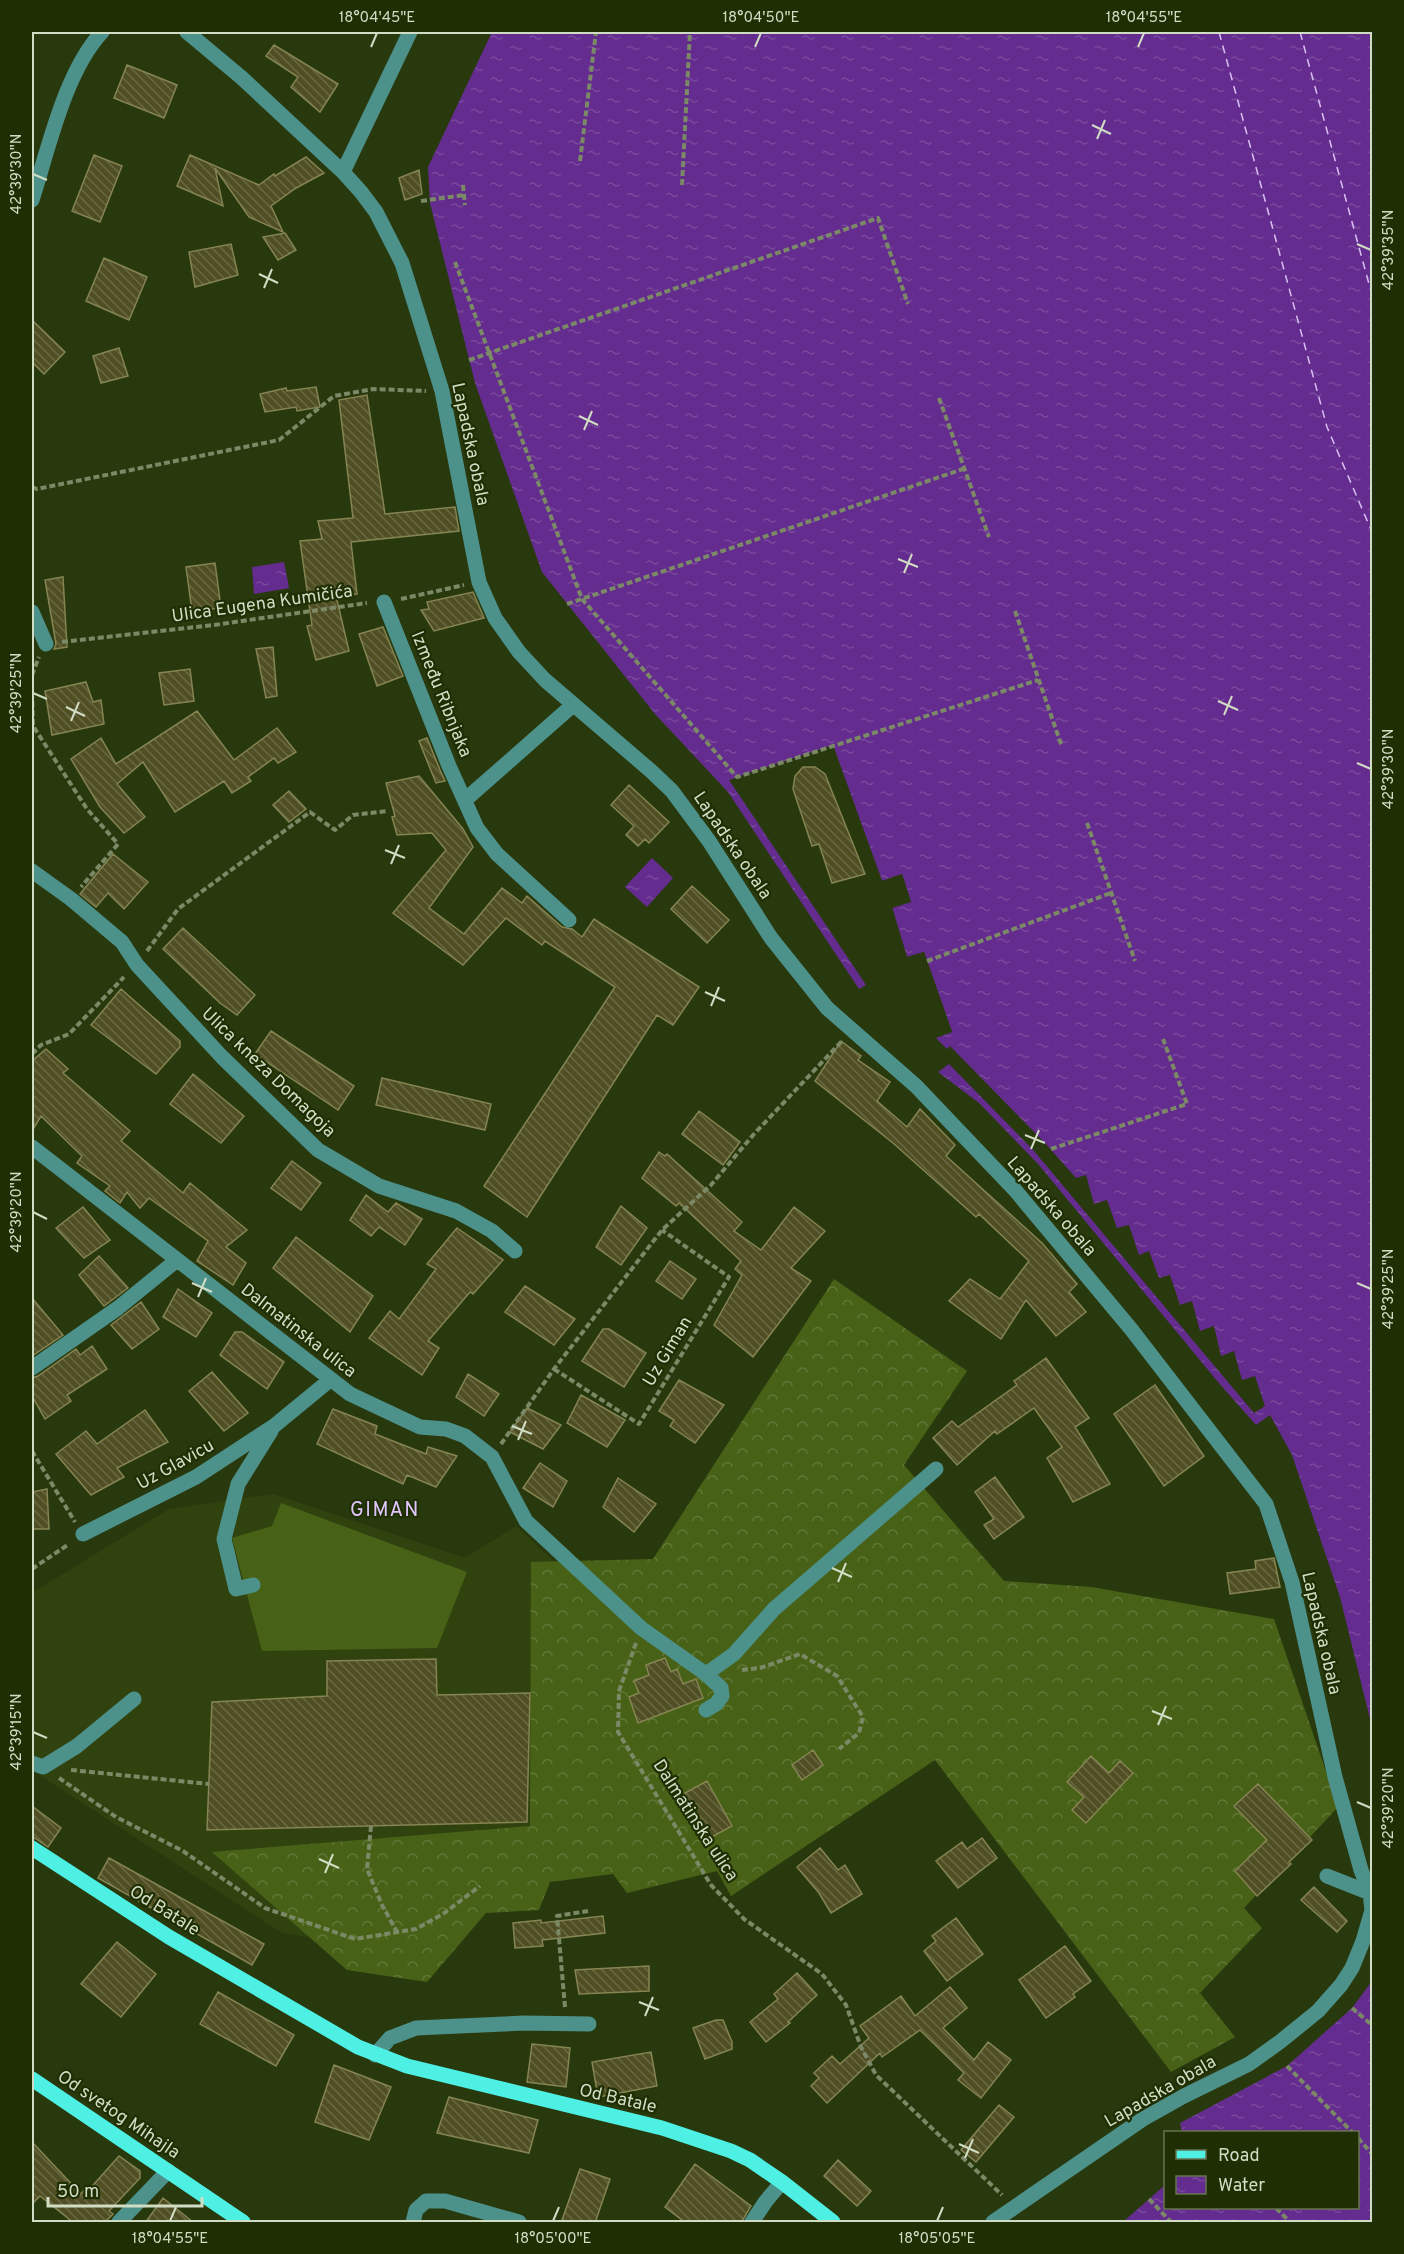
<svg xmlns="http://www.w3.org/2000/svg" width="1404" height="2254" font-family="Overpass,sans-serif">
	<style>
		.built { fill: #30430f }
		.forest { fill: url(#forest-crowns) }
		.pitch { fill: #476217 }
		.water { fill: url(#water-ripples) }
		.pier { fill: #29390e }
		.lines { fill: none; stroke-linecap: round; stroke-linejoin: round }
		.ferry { stroke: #d9c0f3; stroke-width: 1.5; stroke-dasharray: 8 6; stroke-linecap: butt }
		.building { fill: url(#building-back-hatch); stroke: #858453; stroke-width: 1.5 }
		.path { stroke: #7b8967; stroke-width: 4; stroke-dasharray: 6 3; stroke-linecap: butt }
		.minor { stroke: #4d918b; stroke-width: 15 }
		.major { stroke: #4df0e3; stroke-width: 15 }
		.ticks { fill: none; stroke: #d1dcc4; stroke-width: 2 }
		.labels { text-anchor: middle; stroke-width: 4.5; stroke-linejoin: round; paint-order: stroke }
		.street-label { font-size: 18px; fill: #d1dcc4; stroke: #1f2f03 }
		.neighbourhood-label { font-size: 20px; letter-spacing: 1.5px; fill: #e1c6fc; stroke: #1f2f03 }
		.neatline { fill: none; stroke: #d1dcc4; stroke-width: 2 }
		.ticks-label { font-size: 15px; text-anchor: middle; fill: #d1dcc4 }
	</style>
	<defs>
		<pattern id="forest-crowns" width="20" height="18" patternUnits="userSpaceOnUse" patternTransform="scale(1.5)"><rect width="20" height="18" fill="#476217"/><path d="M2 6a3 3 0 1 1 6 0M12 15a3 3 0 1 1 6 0" fill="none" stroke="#607837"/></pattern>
		<pattern id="water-ripples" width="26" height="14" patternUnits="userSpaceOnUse" patternTransform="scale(1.5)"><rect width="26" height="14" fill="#642c8e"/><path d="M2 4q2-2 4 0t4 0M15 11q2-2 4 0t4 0" fill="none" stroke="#794a9c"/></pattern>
		<pattern id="building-back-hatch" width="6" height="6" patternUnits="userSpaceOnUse" patternTransform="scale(1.5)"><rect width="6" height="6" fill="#504f24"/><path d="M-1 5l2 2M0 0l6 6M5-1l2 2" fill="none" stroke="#686842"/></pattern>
	</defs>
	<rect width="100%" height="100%" fill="#29390e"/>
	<path class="built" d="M273,1494l192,64 51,-32 114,106 -104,252 -147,64 -97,-15 -250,-163v-177l137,-84z"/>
	<path class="forest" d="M834,1279l133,92 -63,94 100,116 87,6 183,32 64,188 -94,101 18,20 -62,65 35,44 -64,35 -236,-312 -204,136 -14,-25 -90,22 -14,-19 -63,8 -11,28 -53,3 -59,69 -80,-12 -135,-118 318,-26 1,-264 122,-3z"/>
	<path class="pitch" d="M281,1503l186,69 -30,76 -175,3 -30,-113 40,-12z"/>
	<path class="water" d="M492,32h880v1695l-32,-130 -48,-142 -22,-40 -14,10 -38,-43 -179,-217 -60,-62 -41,-31 11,-8 85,87 11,-8 -95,-97 -3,3 -11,-11 16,-6 -28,-80 -17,5 -15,-50 19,-5 -9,-28 -20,7 -49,-135 -104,34 137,205 -7,4 -131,-197 -73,-78 -113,-142 -67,-189 -45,-180 -2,-36z
		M284,562l5,26 -35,6 -2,-27z
		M652,858l21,20 -26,29 -22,-20z
		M1372,1981v241h-249l42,-37 1,23h192v-76h-176l-2,-9 107,-57 65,-58z"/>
	<path class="pier" d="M833,745l49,136 20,-7 9,28 -19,6 15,49 17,-5 28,80 -19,5 15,-6 -26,-75 -14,4 -4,-1 -15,-51 2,-3 16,-5 -7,-22 -17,6 -4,-1 -48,-134 -92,31 -2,-3z
		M1045,1143l31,35 10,-3 8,29 13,-4 10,28 12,-3 10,30 10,-4 10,27 11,-3 10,30 12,-4 8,30 14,-5 7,30 13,-5 8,29 13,-4 10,30 -11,7 -168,-200 -52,-62z"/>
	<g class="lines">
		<path class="ferry" d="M1219,32l108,395 45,105
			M1300,32l72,263"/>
	</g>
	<path class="building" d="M274,45l64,39 -18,28 -29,-25 7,-10 -32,-21z
		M127,65l50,20 -13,33 -50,-20z
		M94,155l28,11 -22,56 -28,-11z
		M190,155l69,30 15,-11 1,2 31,-19 18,16 -28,15 -25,18 12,26 -34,-15 -34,-49 8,38 -46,-20z
		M419,170l3,24 -17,6 -6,-22z
		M285,233l11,17 -18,10 -15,-23z
		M231,244l7,31 -43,12 -6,-35z
		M104,258l43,19 -18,43 -43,-19z
		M32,320l33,32 -21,22 -12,-12z
		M119,348l9,28 -27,7 -8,-27z
		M316,387l4,20 -23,4 -1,-4 -31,5 -5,-18 26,-6 1,3z
		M367,395l18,119 70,-7 4,24 -108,11 6,52 -21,2 13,55 -33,9 -9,-34 5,-1 -12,-84 22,-2 -4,-18 35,-3 -14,-118z
		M215,563l6,45 -29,3 -6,-44z
		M63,577l4,70 -13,2 2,-5 -11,-64z
		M473,592l11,26 -50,13 -13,-21 8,-1 -2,-7z
		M383,627l20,49 -26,10 -18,-52z
		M273,647l4,49 -11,2 -10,-49z
		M190,669l4,32 -30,4 -5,-32z
		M86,682l7,20 8,-2 3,24 -52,11 -7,-44z
		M197,711l37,49 43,-32 19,24 -18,11 -4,-5 -26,19 3,4 -19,12 -8,-12 -49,31 -32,-50 -26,22 28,33 -21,16 -24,-26 -29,-48 30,-21 15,26z
		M427,738l13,32 5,11 -9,2 -17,-42z
		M803,767h12l10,7 40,100 -33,9 -13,-39 -7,2 -19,-57 2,-13z
		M419,776l44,53 10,18 -44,61 35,26 38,-46 20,15 5,-7 35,31 10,2 10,8 12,-18 105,68 -26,38 -16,-10 -130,202 -43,-31 131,-199 -70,-46 -3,4 -36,-27 -43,47 -70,-52 53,-63 -14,-17 -35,2 -5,-18 3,-1 -9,-33z
		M629,785l40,37 -20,21 -4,-4 -7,7 -12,-11 8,-9 -23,-21z
		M289,791l17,18 -17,13 -16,-17z
		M113,854l35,28 -24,27 -16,-16 -12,14 -16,-13z
		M692,886l37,34 -22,23 -36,-34z
		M183,928l72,67 -18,20 -17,-12 -57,-54z
		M121,989l59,52v6l-24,27 -65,-49z
		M271,1031l83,55 -16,24 -83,-56z
		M841,1041l20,15 -3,4 32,22 -13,19 30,26 13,-18 35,36 -9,11 96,87 35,41 -8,8 17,20 -30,24 -30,-36 -25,39 -52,-38 21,-22 30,20 29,-38 -50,-47 -3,3 -83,-74 -78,-62z
		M46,1049l22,20 -5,4 67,58 -9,10 62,52 7,-10 57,47 -21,17 20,16 -13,22 -36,-24 11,-20 -59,-43 -9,10 -13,-16 -7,11 -15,-12 5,-5 -33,-23 5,-7 -41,-40 -9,15v-70z
		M193,1074l51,42 -23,27 -51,-39z
		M382,1078l109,26 -6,26 -109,-25z
		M699,1111l41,31 -17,23 -41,-31z
		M659,1152l6,4 2,-2 75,68 -8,9 27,19 33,-43 31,24 -34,37 20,13 -58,76 -39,-32 28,-50 -7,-6 6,-8 -62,-58 -3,3 -34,-28z
		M292,1161l29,22 -20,27 -30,-22z
		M366,1195l22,17 8,-9 26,16 -17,26 -26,-18 -8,9 -21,-16z
		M621,1206l26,22 -26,37 -25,-18z
		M83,1207l27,33 -26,18 -28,-30z
		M457,1228l46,32 -30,34 -3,-2 -42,49 11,7 -17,27 -53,-37 21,-27 9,8 37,-50 -9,-5z
		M296,1237l77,59 -23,36 -77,-64z
		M99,1256l29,32 -24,18 -25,-31z
		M670,1261l26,18 -14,20 -26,-18z
		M525,1286l50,33 -21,26 -49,-33z
		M178,1289l34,24 -16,24 -33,-20z
		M32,1298l31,37 -31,21z
		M141,1302l18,27 -27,20 -21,-24z
		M603,1329h6l37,24 -22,34 -42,-26z
		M235,1332h7l42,30 -17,27 -47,-34z
		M92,1346l15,23 -40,26 4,6 -26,18 -13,-23v-18l6,-2 38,-27 4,6z
		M1046,1358l43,60 -14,9 35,57 -37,18 -26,-44 15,-11 -28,-39 -37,26 -2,-3 -38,34 -24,-27 19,-17 6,6 59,-42 -3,-4z
		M212,1372l36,41 -24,18 -35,-40z
		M468,1374l31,20 -15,22 -28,-19z
		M679,1380l45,25 -29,38 -25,-17 4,-6 -15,-9z
		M1155,1385l49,71 -40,30 -50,-72z
		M581,1395l44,25 -18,27 -40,-24z
		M527,1408l34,17 -18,24 -33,-17z
		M333,1409l44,17 -2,8 51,20 2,-7 29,9 -21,31 -29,-12 -4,9 -86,-40z
		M145,1410l23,32 -51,26 7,9 -33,18 -35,-41 30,-23 11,13z
		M540,1463l27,18 -14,26 -30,-19z
		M995,1477l29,40 -30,22 -10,-14 10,-6 -19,-27z
		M618,1478l38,26 -22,28 -31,-25z
		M47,1489l2,40h-17v-37z
		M1274,1558l6,29 -50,7 -3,-21 29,-4 -1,-8z
		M665,1658l6,14 6,-3 6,15 13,-5 7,19 -65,25 -9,-26 10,-4 -5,-12 15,-6 -3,-10z
		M436,1659l1,36 93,-2 -3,129 -320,8 5,-128 115,-6v-35z
		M813,1750l10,15 -21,15 -10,-15z
		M1091,1756l18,17 11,-12 13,12 -47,50 -14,-13 12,-13 -17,-15z
		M707,1781l25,45 -22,12 -25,-45z
		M1258,1784l54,56 -23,22 2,2 -34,32 -22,-25 32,-31 -33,-34z
		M32,1806l29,22 -13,19 -16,-11z
		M982,1838l15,20 -39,30 -22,-27 26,-19 5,7z
		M820,1848l18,22 7,-5 17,29 -31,19 -12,-20 -22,-26z
		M109,1858l155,86 -12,21 -154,-87z
		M1314,1887l33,34 -10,11 -36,-32z
		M603,1916l2,17 -63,7 1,6 -28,2 -2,-25 28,-3v3z
		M956,1918l27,36 -36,27 -23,-30 12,-10 -4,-5z
		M117,1942l39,32 -35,43 -40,-33z
		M1065,1946l26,35 -18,13 2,3 -29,21 -27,-38z
		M649,1966v25l-70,3 -4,-24z
		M797,1973l20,22 -29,27 2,1 -24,19 -16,-20 28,-23 -4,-5z
		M950,1987l17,21 -24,20 31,32 14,-18 23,18 -30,38 -23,-18 6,-7 -44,-43 -38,27 -2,-4 -53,50 -16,-17 8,-8 -5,-5 18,-17 8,8 29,-26 -9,-12 41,-30 14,20z
		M218,1992l76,43 -18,31 -76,-42z
		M716,2020h7l9,22v7l-27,10 -12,-31z
		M532,2044l38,4 -4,39 -39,-5z
		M651,2052l6,34 -59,11 -6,-35z
		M334,2065l57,22 -22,53 -54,-18z
		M449,2097l89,23 -9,33 -92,-20z
		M999,2105l15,12 -38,45 -15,-12z
		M32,2142l49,52 3,-4 3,2 32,-36 21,15v7l-31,33 4,3 -9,9h-30l-34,-27 -8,8z
		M838,2160l33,31 -14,15 -33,-30z
		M695,2164l56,42 -10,17h-55l-21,-16z
		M580,2169l30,10 -15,44h-34z
		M163,2198l31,25h-49z"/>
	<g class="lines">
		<path class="path" d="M580,161l16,-129
			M463,185l2,20
			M682,185l8,-153
			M421,201l43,-6
			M455,262l127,337 155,178 301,-97
			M469,360l409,-142 30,86
			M939,398l50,139
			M32,487l5,2 242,-49 55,-44 39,-7 53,2
			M401,599l63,-14
			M567,604l396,-135
			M1015,611l47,136
			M62,642l152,-17 153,-22
			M32,675l7,-18
			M32,692l1,34 54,83 31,35 -37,43
			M1087,823l48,138
			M147,951l31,-42 132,-97 25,18 18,-15 35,-4
			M927,961l184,-68
			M32,1054l9,-9 28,-11 55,-57
			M1051,1149l136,-45 -24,-65
			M554,1369l85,55 90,-147 -67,-47
			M501,1444l53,-75 108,-139 49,-45 43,-51 88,-93
			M32,1451l43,71
			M32,1569l37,-25
			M636,1643l-17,48 -1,41 93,153 33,34 78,55 24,31 15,42 15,28 126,120
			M742,1670l18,-2 40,-14 37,22 26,41 -4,16 -20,16
			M71,1770l138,14
			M59,1778l57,39 67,34 82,57 90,31 61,-10 27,-15 37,-28
			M371,1826l-4,43 15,36 15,27
			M565,2007l-8,-91 31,-5
			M1352,2008l20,17
			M1287,2066l65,66
			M1358,2138l14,16
			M1149,2199l22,23
			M1276,2208l14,14"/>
		<path class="minor" d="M187,32l55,46 101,94 18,20 15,20 26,51 40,128 37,191 16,36 24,34 26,28 106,91 21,20 37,50 62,97 56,70 89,78 99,104 116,139 135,175 26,78 43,195 26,93 9,23 2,17 -9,31 -11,27 -11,17 -23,26 -37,30 -32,23 -65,32 -41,23 -150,103
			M343,172l67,-140
			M32,200c17,-53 33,-128 70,-168
			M384,602l65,164 28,62 20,26 72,66
			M32,612l14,32
			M465,800l108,-95
			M32,871l39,28 51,43 15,23 85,92 96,93 61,36 77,25 36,20 23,20
			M32,1147l318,247 70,33 26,2 19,7 27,21 34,64 115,107 65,46
			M32,1368l86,-60 59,-48
			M83,1534l113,-57 78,-51 56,-46
			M253,1585l-17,4 -12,-50 14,-55 33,-53
			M706,1710l10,-6 6,-8 -1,-8 -15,-14 28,-20 40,-45 162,-140
			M32,1763l11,4 34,-21 57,-47
			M1327,1876l43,17
			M375,2055l15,-17 26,-10 108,-5 65,1
			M119,2222l49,-51
			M413,2222l3,-12 10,-9h19l74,21
			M752,2222l14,-21 16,-19"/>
		<path class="major" d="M32,1848l137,89 189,110 49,19 255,62 69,23 19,9 32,22 51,40
			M32,2079l211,143"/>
	</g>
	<path class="ticks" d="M371,47l6,-14M755,47l6,-14M1138,47l6,-14M1092,125l19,9M1097,139l8,-19M33,174l14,6M1357,244l14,6M259,274l19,9M264,288l8,-19M579,416l19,9M584,430l8,-19M898,559l20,8M904,573l8,-19M33,693l14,6M1218,701l20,9M66,707l19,9M1224,715l8,-19M71,721l8,-19M1357,763l14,6M385,850l20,8M391,864l8,-19M705,992l20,9M711,1006l8,-19M1025,1135l20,8M1031,1149l8,-19M33,1212l14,7M192,1283l20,9M1357,1283l14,6M198,1297l8,-19M512,1426l20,8M518,1440l8,-19M832,1568l20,9M838,1582l8,-19M1152,1711l20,8M1158,1725l8,-19M33,1732l14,6M1357,1802l14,6M319,1859l20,9M325,1873l8,-19M639,2002l20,8M645,2016l8,-19M959,2144l20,9M965,2158l8,-19M170,2221l6,-14M553,2221l6,-14M937,2221l6,-14"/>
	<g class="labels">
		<g class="street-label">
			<text transform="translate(471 444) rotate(78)" y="6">Lapadska obala</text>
			<text transform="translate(262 603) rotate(-8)" y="6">Ulica Eugena Kumičića</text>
			<text transform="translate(442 694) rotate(68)" y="6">Između Ribnjaka</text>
			<text transform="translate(733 845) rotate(56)" y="6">Lapadska obala</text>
			<text transform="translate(269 1072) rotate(44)" y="6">Ulica kneza Domagoja</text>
			<text transform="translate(1052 1206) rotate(49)" y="6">Lapadska obala</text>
			<text transform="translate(299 1330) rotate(38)" y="6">Dalmatinska ulica</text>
			<text transform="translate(667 1351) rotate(-59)" y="6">Uz Giman</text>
			<text transform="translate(175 1464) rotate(-29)" y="6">Uz Glavicu</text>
			<text transform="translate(1322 1633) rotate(77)" y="6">Lapadska obala</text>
			<text transform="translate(696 1820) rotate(57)" y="6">Dalmatinska ulica</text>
			<text transform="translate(165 1910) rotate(32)" y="6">Od Batale</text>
			<text transform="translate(1160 2091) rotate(-30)" y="6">Lapadska obala</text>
			<text transform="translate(618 2098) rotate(13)" y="6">Od Batale</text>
			<text transform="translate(119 2114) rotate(34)" y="6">Od svetog Mihajla</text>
		</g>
		<g class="neighbourhood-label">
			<text x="385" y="1516">GIMAN</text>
		</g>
	</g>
	<rect width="1404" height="2254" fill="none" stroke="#1f2f03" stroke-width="66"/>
	<rect x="1164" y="2131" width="195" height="78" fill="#1f2f03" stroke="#667450" stroke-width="1.5"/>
	<rect x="1176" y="2150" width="30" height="9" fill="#4df0e3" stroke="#667450" stroke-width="1.5"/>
	<text x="1218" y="2161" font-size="18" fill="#d1dcc4">Road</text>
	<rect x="1176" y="2176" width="30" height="18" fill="url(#water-ripples)" stroke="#667450" stroke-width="1.5"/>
	<text x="1218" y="2191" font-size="18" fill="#d1dcc4">Water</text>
	<path d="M48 2197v9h154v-9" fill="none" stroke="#d1dcc4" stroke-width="3"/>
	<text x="57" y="2197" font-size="18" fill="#d1dcc4" stroke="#1f2f03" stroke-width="4.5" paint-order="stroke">50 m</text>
	<rect x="33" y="33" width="1338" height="2188" class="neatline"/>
	<g class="ticks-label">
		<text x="377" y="22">18°04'45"E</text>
		<text x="761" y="22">18°04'50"E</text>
		<text x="1144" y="22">18°04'55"E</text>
		<text transform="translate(16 174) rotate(-90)" y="5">42°39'30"N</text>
		<text transform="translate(1388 250) rotate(-90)" y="5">42°39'35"N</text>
		<text transform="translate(16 693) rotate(-90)" y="5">42°39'25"N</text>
		<text transform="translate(1388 769) rotate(-90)" y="5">42°39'30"N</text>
		<text transform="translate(16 1212) rotate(-90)" y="5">42°39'20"N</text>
		<text transform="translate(1388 1289) rotate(-90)" y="5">42°39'25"N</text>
		<text transform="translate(16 1732) rotate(-90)" y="5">42°39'15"N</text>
		<text transform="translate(1388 1808) rotate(-90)" y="5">42°39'20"N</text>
		<text x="170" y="2243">18°04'55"E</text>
		<text x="553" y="2243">18°05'00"E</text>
		<text x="937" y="2243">18°05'05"E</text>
	</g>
</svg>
